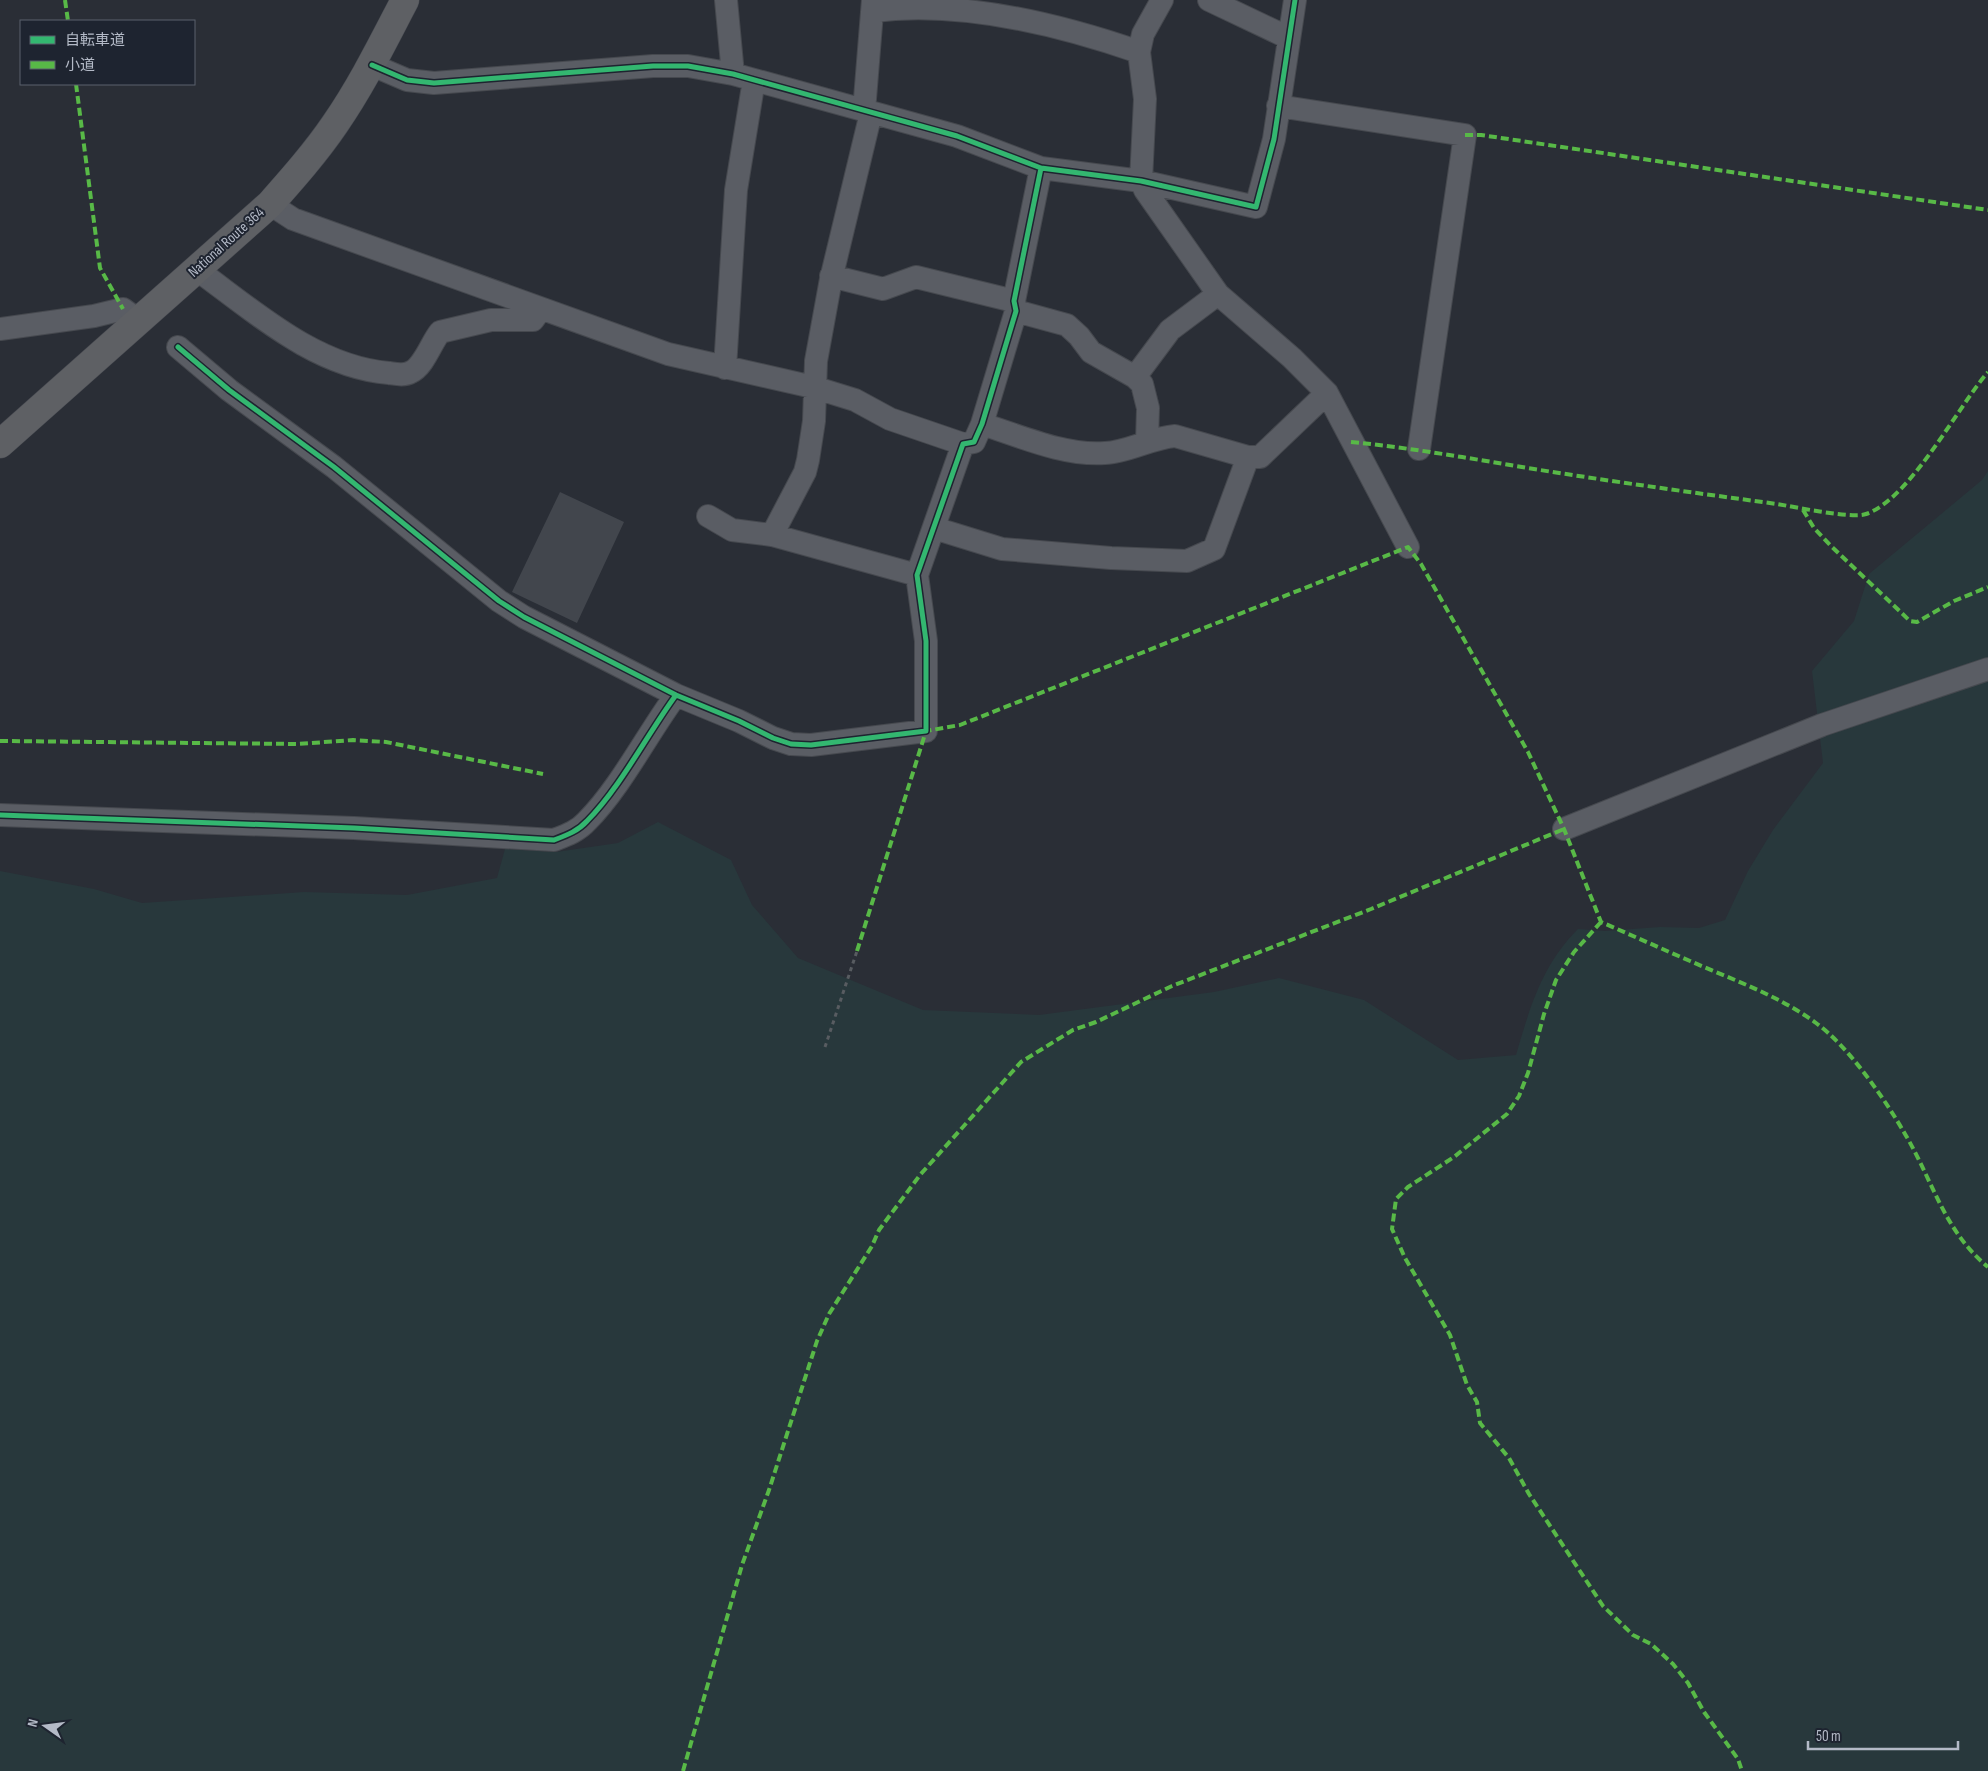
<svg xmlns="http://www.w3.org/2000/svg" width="1988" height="1771" font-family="'Sofia Sans Condensed','Noto Sans JP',sans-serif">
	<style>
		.green { fill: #28383c }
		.building { fill: #42464d }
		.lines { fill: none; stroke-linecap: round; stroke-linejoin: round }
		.minor-casing { stroke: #46494f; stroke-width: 24 }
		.highway-casing { stroke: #474a51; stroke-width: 29 }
		.path { stroke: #585c61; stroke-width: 3; stroke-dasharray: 4 4; stroke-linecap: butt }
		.minor { stroke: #5a5d64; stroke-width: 22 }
		.highway { stroke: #5e6064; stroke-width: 28 }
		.quiet { stroke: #58b947; stroke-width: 4; stroke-dasharray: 8 4; stroke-linecap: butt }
		.cycleway-casing { stroke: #1e2430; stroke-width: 8 }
		.cycleway { stroke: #33b770; stroke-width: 5 }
		.labels { text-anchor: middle; stroke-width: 4; stroke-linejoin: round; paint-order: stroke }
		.street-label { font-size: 15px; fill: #b4bac7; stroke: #1e2430 }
	</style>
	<rect width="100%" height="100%" fill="#2a2e36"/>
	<path class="green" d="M1988,471v1300h-1988v-900l94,18 48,14 162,-11 103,3 90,-17 8,-29 51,3 62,-9 40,-21 73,38 21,45 46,53 125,52 116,5 175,-23 65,-14 85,22 94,60 58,-5c14,-48 26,-90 62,-126l27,2 55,-4 39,1 26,-8 23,-49 25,-41 50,-67 -11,-92 42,-50 15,-47 113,-94z"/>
	<path class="building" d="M560,492l64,30 -47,101 -65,-31z"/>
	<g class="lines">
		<defs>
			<path id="minor" d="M726,0l7,74
				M1162,0l-19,34 -4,18 6,47 -4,82 4,9 73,104 74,64 35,35 81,154
				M1209,0l80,38
				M873,11c86,-11 185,13 266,41
				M372,65l35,15 27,3 219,-17h35l45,8 224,62 84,32 100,13 115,26 18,-68 21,-139
				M1278,106l187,29 -46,314
				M864,111l9,-111
				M270,204l23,15 375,135 145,33 42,13 35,19 73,25
				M196,269c58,42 119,98 193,104 7,1 15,3 22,-1 13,-6 20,-29 29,-40l51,-12h42l8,-11
				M831,276l52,13 33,-12 98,24
				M1016,311l51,14 12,11 12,16 44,25 7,7 6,24 -1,34
				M0,329l94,-13 29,-7 15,11
				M178,347l51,43 105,77 165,134 25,16 152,78 63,26 34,17 18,6 20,1 115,-14v-90l-9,-66 46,-131 11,-2 8,-18 34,-113 -2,-10 27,-133
				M725,368l11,-178 18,-110
				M1135,377l35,-47 48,-36
				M982,424c38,12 82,32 123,29 23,-1 46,-15 70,-17l73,21h12l67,-64
				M708,516l24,14 40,5 145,40
				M934,528l68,21 109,9 76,3 27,-12 34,-92
				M772,535l33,-63 3,-12 6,-39 2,-60 15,-82 40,-166
				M0,815l354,13 200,12c13,-5 24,-9 33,-19 33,-33 61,-88 89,-126
				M1564,829l258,-104 166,-56"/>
			<path id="highway" d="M0,444l270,-240c23,-26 46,-52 65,-80 27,-39 48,-82 70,-124"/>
		</defs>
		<use href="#minor" class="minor-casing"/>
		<use href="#highway" class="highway-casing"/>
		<path class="path" d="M825,1047l32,-96"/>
		<use href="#minor" class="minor"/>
		<use href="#highway" class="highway"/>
		<path class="quiet" d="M65,0l3,21
			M76,84l24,184 23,41
			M1465,135h16l507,75
			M1351,442c62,6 122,17 183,27 81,13 162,24 243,35 18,3 75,15 89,10 44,-15 91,-106 122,-142
			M1803,510l11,18 17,18 79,75 7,1 37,-21 34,-14
			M0,741l298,3 55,-4 33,2 157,32
			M1601,922l-27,30 -18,28 -12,34 -16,59 -9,23 -12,18 -53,43 -46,30 -12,12 -4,30 13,29 45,77 17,50 10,17 3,21 29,35 20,36 74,112 30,29 18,9 22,20 15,19 16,29 34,47 4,12
			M857,951l69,-220 34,-6 448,-178 13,17 107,188 36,77 37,93c30,13 59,26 89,39 43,19 88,34 126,62 32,23 69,76 89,111 28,47 39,97 83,133
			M683,1771l59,-206 27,-75 48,-149 12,-27 43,-68 7,-16 41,-55 101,-113 52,-32 23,-8 76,-36 199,-77 193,-80"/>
		<defs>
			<path id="cycleway" d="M372,65l35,15 27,3 219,-17h35l45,8 224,62 84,32 100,13 115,26 18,-68 21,-139
				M178,347l51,43 105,77 165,134 25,16 152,78 63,26 34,17 18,6 20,1 115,-14v-90l-9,-66 46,-131 11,-2 8,-18 34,-113 -2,-10 27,-133
				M0,815l354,13 200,12c13,-5 24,-9 33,-19 33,-33 61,-88 89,-126"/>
		</defs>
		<use href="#cycleway" class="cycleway-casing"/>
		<use href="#cycleway" class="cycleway"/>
	</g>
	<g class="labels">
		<g class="street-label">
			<text transform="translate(226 242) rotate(-42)" y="5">National Route 364</text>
		</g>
	</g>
	<rect x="20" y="20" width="175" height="65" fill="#1e2430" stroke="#5a606c"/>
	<rect x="30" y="36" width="25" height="8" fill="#33b770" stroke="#5a606c"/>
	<text x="65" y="45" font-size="15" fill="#b4bac7">自転車道</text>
	<rect x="30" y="61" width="25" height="8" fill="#58b947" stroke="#5a606c"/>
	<text x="65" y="70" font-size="15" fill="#b4bac7">小道</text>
	<g transform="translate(45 1726) rotate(284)" stroke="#1e2430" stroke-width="4" paint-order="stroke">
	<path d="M0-4L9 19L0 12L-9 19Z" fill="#b4bac7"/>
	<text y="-8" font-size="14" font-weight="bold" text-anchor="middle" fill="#b4bac7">N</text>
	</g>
	<path d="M1808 1741v8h150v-8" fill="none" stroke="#b4bac7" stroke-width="2.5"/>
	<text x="1816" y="1741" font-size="15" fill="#b4bac7" stroke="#1e2430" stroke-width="4" paint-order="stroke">50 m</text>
</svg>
